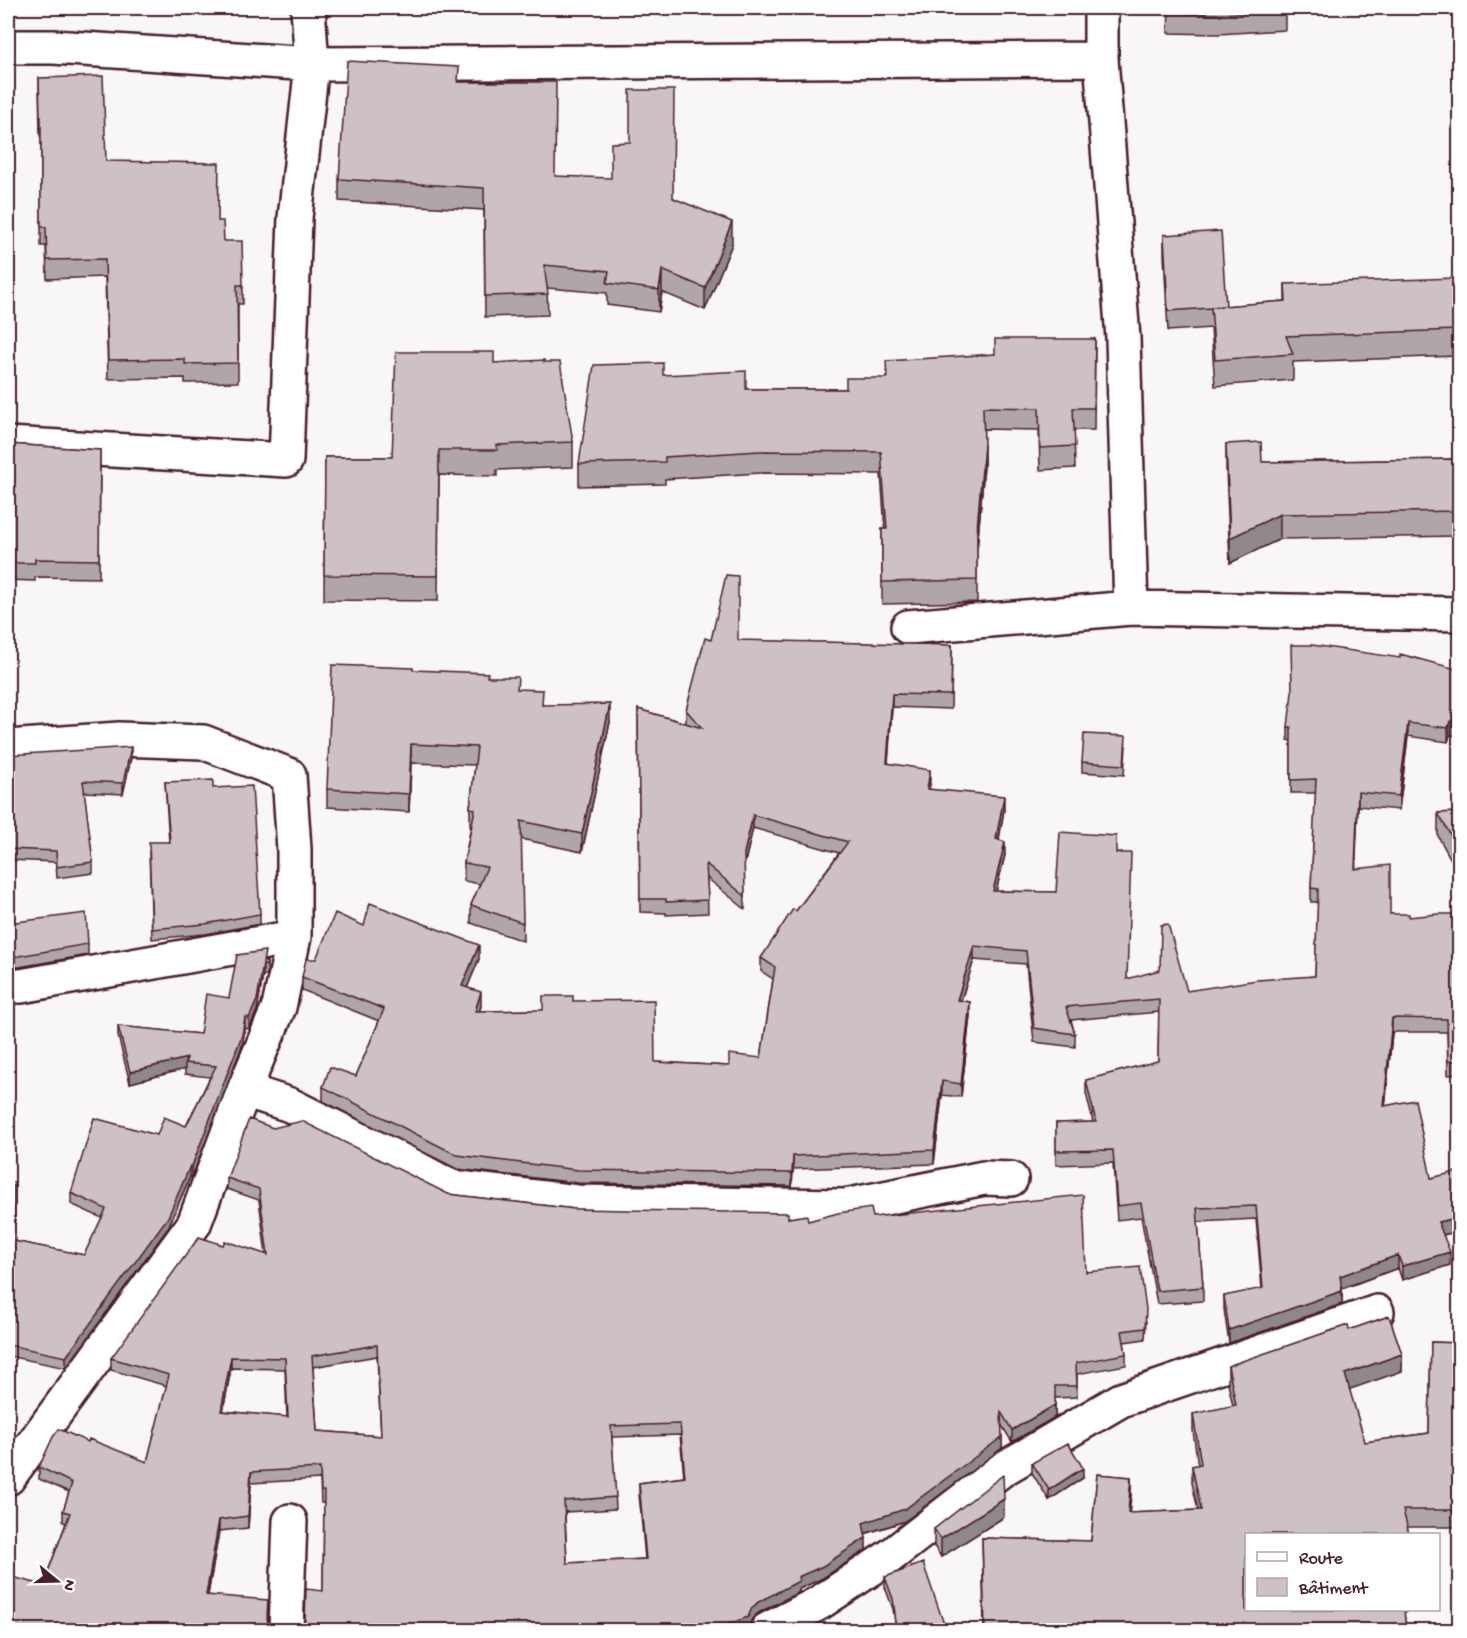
<svg xmlns="http://www.w3.org/2000/svg" width="1467" height="1638" font-family="'Gochi Hand',sans-serif">
	<style>
		.lines { fill: none; stroke-linecap: round; stroke-linejoin: round }
		.minor-casing { stroke: #4a1f2b; stroke-width: 38 }
		.minor { stroke: #fff; stroke-width: 33 }
		.wall { fill: #b0a6a9; stroke: #4a1f2b; stroke-width: 1.5; fill-rule: evenodd }
		.shaded-wall { fill: #908789; stroke: #4a1f2b; stroke-width: 1.5 }
		.building { fill: #cdc1c4; stroke: #4a1f2b; stroke-width: 1.5; fill-rule: evenodd }
	</style>
	<rect width="100%" height="100%" fill="#f8f6f7"/>
	<filter id="ink" filterUnits="userSpaceOnUse"><feTurbulence type="fractalNoise" baseFrequency=".0167" numOctaves="2"/><feDisplacementMap in="SourceGraphic" scale="12" xChannelSelector="R" yChannelSelector="G"/><feConvolveMatrix kernelMatrix="1 2 1 2 8 2 1 2 1" color-interpolation-filters="sRGB"/></filter>
	<g filter="url(#ink)">
		<g class="lines">
			<defs>
				<path id="minor" d="M1101,8v51l22,279 8,270
					M8,47h45l259,17 789,-5
					M8,444l278,16 9,-242 17,-154 -4,-56
					M908,627l223,-19 329,6
					M8,747l111,-8 84,3 86,33 5,74v88l-15,70 -35,83 -50,134 -186,254
					M8,986h13l273,-49
					M244,1090l46,15 122,61 39,21 126,15 268,4 139,-28 27,1
					M286,1630l4,-109
					M767,1630l52,-27 70,-46 114,-88 118,-69 256,-88"/>
			</defs>
			<use href="#minor" class="minor-casing"/>
			<use href="#minor" class="minor"/>
		</g>
		<path class="wall" d="M1011,8h23l-23,1z
			M1169,8h116v22l-67,4 -50,-1z
			M1440,8h20v1z
			M39,78l67,83 112,60 6,20 19,44v19h-5v78l-53,1v-5l-77,1 -3,-102 -58,2 -1,-33h-5v-110h-1z
			M459,82l96,94 119,22 58,46 -27,66 -43,-18 -3,20 -52,-7v-12l-60,-5 1,27 -63,2 -1,-107 -145,-9v-22z
			M1164,235l62,71 59,-5v-17l172,46v26l-164,6v18l-78,6 -4,-58 -43,3 -4,-76z
			M1095,339l-1,91h-20l1,38 -35,2 -1,-40 -56,-1 1,37 -7,84v52l-95,2v-75h3l-4,-55 -121,-1 -95,6v5l-86,2v-22l84,-89 83,14h100l40,-11 109,-24z
			M544,362l29,80v25l-76,3v6l-58,-1 -1,126 -114,-1 1,-143h67l102,-94z
			M8,444l92,6 -1,128 -64,-1v4l-27,-1z
			M1226,444l36,18 196,-3 1,77 -179,3 -50,24 -4,-94z
			M711,640l241,5 -1,64 -59,-2 -4,56 42,21 -1,5 75,21 -5,30 6,15 -9,36 60,1 60,-39 11,126 60,12 128,-15 3,-74h-7v-14l5,-95h-25v-52l-3,-1v-13l172,-57v66l-10,-1 -2,7 -40,-6 -9,74 -41,-4 -3,63 35,45 19,3 51,-3v160l-12,1 -1,-43h-55l-7,74 46,72 29,53 -17,4 7,30 -48,15 -4,-12 -56,21v15l-113,39 -5,-34v-13l38,-7 -6,-70 -58,3 5,65v14l-46,3 -16,-87 -24,3 -4,-57 -57,2v-42l37,-1 -7,-29v-13l72,-19 1,-49 -88,8 4,14v13l-41,-5 -8,-78 -52,-4 -13,40 9,15 -9,82 -19,-2 -8,69 -141,5 -1,17 -214,-3 -121,-14 -134,-68v-14l33,-11 23,-55 -77,-31v-13l14,-18 48,-33 115,33 -12,29 14,18 -2,5 64,-1 30,-9 82,61 74,4 32,-8 12,-79 -12,-8v-13l78,-105 -86,-25 -9,38 1,43 -38,-31 1,35 -42,2v-2l-26,-1 -2,-203 48,14v-13z
			M413,670l75,7 30,12 25,16 67,17 -28,130 -61,-13 2,102 -52,-18v-18l9,-21 -16,-3v-18l7,-37h-1v-18l5,-43 -64,-2 -2,49 -82,-5v-18z
			M1126,746l-2,29 -42,-3v-10z
			M8,755l123,3 -8,36 -39,-2 9,70v11l-36,5 -1,-16 -48,-2z
			M165,782l48,6 47,126v10l-55,10 -53,5 -3,-87 20,-10z
			M1460,812v62h-1l-21,-38v-23z
			M8,923l80,21v11l-69,12h-11z
			M265,962h2v11l-1,3 -3,-1 -6,35 -8,19 -4,-1 -3,18 -50,131h-2l-22,51 -102,140 -58,-12v-174l5,59 71,14 18,-37 -31,-14v-11l86,-58 29,-9 24,-49 -25,-3v-5l-55,14 -12,-47v-10l82,8 29,-36z
			M227,1178l221,16 127,15 213,8 20,4 65,-4 213,55 60,49 -1,18 -21,3 2,12v11l-49,9v23l-22,1v19l-43,25 -11,-18 1,24 -97,73 -40,13 1,16 -43,28 -24,11v3l-41,21 -6,6 -4,9h-446l21,-37 1,-88h-3l-1,-24 -69,4 -3,45 -29,3 -11,64 60,25 1,7 -226,-42 23,-62 -3,-1v-11l6,-19 -30,-13v-12l49,-25 59,20 20,-76 -56,-16v-12l112,-113 43,10 -7,-55 -32,-11zM377,1356l4,80 -64,-5 -4,-64zM231,1368l54,1 2,48 -64,-6zM680,1435l4,42 -45,6v11l6,65 -78,4 -2,-51 51,-3 -4,-72z
			M1389,1316l13,38v17l-53,18 16,53 64,-9 2,-91 29,1v184h-53l2,7h-163v76h160v2h-2l2,18h-422l-2,-92 109,3 6,-67 34,3v17l-2,19 69,-3 -6,-27v-17l6,-1 -5,-34v-17l40,-8 -5,-23v-17l120,-41 1,5z
			M1032,1463l51,15 -34,22 -17,-27z
			M1004,1517l-63,40 -7,-11v-17z
			M885,1577l61,53h-50l-3,-21 -8,-22z"/>
		<path class="shaded-wall" d="M732,222v22l-27,66v-22z
			M662,270v22l-3,20v-22z
			M984,444v22l-7,85v-22z
			M1280,514v25l-50,24v-25z
			M892,694v13l-5,69v-13z
			M610,704v18l-28,130v-18z
			M1450,721v14l-2,7v-14z
			M1408,723v13l-9,74v-14z
			M411,744v19l-2,49v-18z
			M131,747v11l-8,36v-11z
			M930,770v14l-3,18v-13z
			M1358,792v14l-3,77v-14z
			M1004,796v14l-8,43v-14z
			M753,815v13l-9,38v-13z
			M1005,842v13l-12,49v-13z
			M479,945v14l-17,41v-14z
			M974,946v14l-17,53v-13z
			M263,964v11l-6,35 -8,19v-11z
			M481,992v14l-6,19v-14z
			M970,1002v13l-9,82v-13z
			M245,1017v11l-3,18 -50,131v-11z
			M1392,1018v14l-8,88v-14z
			M187,1058l-2,5v6l-55,14v-11z
			M942,1081v14l-8,69v-14z
			M793,1156v13l-1,17v-13z
			M190,1166v11l-22,51 -102,140v-11z
			M1460,1217v14l-22,5v-14z
			M1450,1252v13l-48,15v-14z
			M1398,1255v13l-58,21v-13z
			M1342,1291v13l-113,39v-13z
			M1402,1354v17l-57,20v-17z
			M231,1357v11l-10,55v-12z
			M1055,1405v12l-43,25v-12z
			M1002,1437v11l-97,73 -42,13v-11z
			M1083,1468v10l-34,22v-10z
			M251,1472v11l-3,45v-12z
			M1131,1477v17l-3,36v-17z
			M1004,1499v18l-63,40v-18z
			M219,1520v11l-13,75v-11z
			M866,1538v12l-43,28 -24,11v3l-41,21 -6,6 -4,9 -5,2h-31l40,-22 6,-6 40,-25z"/>
		<path class="building" d="M1169,8h116v3l-67,3 -50,-1z
			M347,61l112,6 -1,15h98l-1,94 56,2v-35l19,-1v-52h44l-1,108 59,24 -27,66 -43,-18 -3,20 -52,-7 2,-12 -65,-6 4,29 -63,2 -1,-108 -145,-9z
			M103,76l3,85 113,2 -1,58h5l1,20h18l1,44h-6l1,78 -53,1v-5l-77,1 -3,-101 -58,1 -1,-33h-5v-110h-1l-1,-39z
			M1221,231l5,75 -15,1v1l-43,3 -4,-76z
			M1455,278l2,52 -171,6 7,18 -78,6 -4,-53 75,-6 -1,-17z
			M995,339h100l-1,69h-21l2,38 -35,2 -1,-40 -56,-1 1,37 -7,85v51l-95,2v-53h5l-6,-77 -121,-1 -95,6v5l-86,2 15,-99 69,-2v12l83,-4v18h100v-11h41l-1,-17 109,-7z
			M396,352h98v11l50,-3v2h16l13,80 -76,3v5h-58l-1,126 -114,-1 1,-118h67z
			M1261,442l1,20 196,-3 1,52 -179,3 -50,24 -4,-94z
			M8,444l92,6 -1,110 -64,-1v4h-27z
			M726,575l12,1v64l214,5 -1,50 -59,-1 -5,69 43,7 -3,19 77,7 -8,43 9,3 -12,49 63,1 4,-60 56,4v17h15l-4,126 33,-9 1,-45 7,-1 19,67 70,-11 58,-4 3,-87 -7,-1 5,-109 -25,1v-53h-3l4,-35 -1,-47h21l88,13v-4l60,16v53l-10,-2 -2,7 -40,-5 -9,73 -41,-4 -3,77 35,-4v49h19v3l29,-3h22v147h-12l-1,-42 -55,-1 -8,88 31,-6 16,78 29,-7v46l-22,5 12,30 -48,14 -4,-11 -58,21 2,15 -113,39 -5,-34 39,-8 -7,-82 -59,2 6,79 -46,4 -16,-88 -24,3 -4,-56 -57,1v-28l40,-1 -10,-42 72,-19 1,-62 -93,8 9,27 -41,-6 -8,-77 -52,-5 -17,54 13,2 -9,82 -19,-3 -8,69 -141,6 -1,17 -214,-3 -121,-15 -134,-68 7,-20 26,9 28,-67 -82,-32 4,-18h10l19,-46 29,13 6,-23 109,42 -17,41 19,6 -6,19 68,-1v-14h30v5l81,-1 1,62 74,4v-12l32,4 14,-91 -14,-9 32,-49 3,2 52,-69 -95,-27 -9,38 1,43 -39,-32 2,36 -42,2v-3h-26l-2,-190 64,19 -16,-18 19,-72 6,2z
			M332,665l81,3v2l75,3 -1,4h31l-1,12 26,1 -1,15 68,-1 -28,130 -61,-13 2,102 -52,-18 16,-38 -23,-4 11,-54 -5,-1 7,-61 -66,-3 -2,50 -82,-5z
			M1084,734l42,2 -2,29 -42,-3z
			M131,747l-8,36 -40,-2 10,81 -36,5 -1,-16 -48,-2v-94z
			M213,780v8l39,-2 8,128 -55,10 -53,5 -3,-87h21l-5,-60z
			M1460,812v38h-1l-21,-37z
			M86,913l2,31 -69,12 -11,1v-34z
			M265,951l-2,11h4l-1,4 -3,-2 -6,36 -8,18 -4,-1 -3,18 -50,131h-2l-22,51 -102,140 -58,-12v-163h6l-1,59 71,14 22,-46 -35,-16 23,-75 63,17 7,-18 22,9 30,-60 -31,-3 2,-5 -57,14 -12,-46 82,8 6,-40 23,4 8,-43z
			M8,994h1l-1,29z
			M249,1119l24,9 29,-7 146,73 127,15 213,4v5l19,-3 1,6 30,-8 33,-5 2,9 210,-22 3,77 54,-5 6,42 -1,19 -23,3 4,23 -50,9 1,23h-22v19l-43,25 -11,-18 1,25 -97,72 -42,14 3,15 -43,28 -25,11 1,4 -41,21 -6,6 -4,9 -36,13h-412l2,-2 3,-8 1,-31 17,2 1,-100h-3l-1,-23 -69,4 -3,44 -29,4 -13,75 62,5 -1,18 2,9 3,3h-264v-54l35,9 27,-72 -7,-2 9,-28 -33,-16 14,-30 6,-8 29,13 1,-3 58,23 22,-87 -58,-17 88,-121 24,8 2,-4 43,14 -9,-66 -32,-11zM377,1345l4,91 -64,-5 -5,-75zM231,1357l54,1 3,59 -67,-6zM680,1424l5,53 -46,6 7,76 -79,4 -3,-62 52,-4 -5,-71z
			M1389,1316l13,38 -57,20 20,68 64,-9 2,-91 29,1v167h-57l6,24h-163v76h158l2,20h-421l-3,-92 109,3 6,-67 34,3 -3,36 73,-3 -9,-44 9,-2 -8,-50 43,-9 -8,-39 120,-41 1,5z
			M1068,1443l15,25 -34,22 -17,-27z
			M1003,1475l1,24 -63,40 -7,-10z
			M923,1563l23,67h-49l-4,-31 -8,-22z
			M798,1625l1,5h-12z"/>
	</g>
	<rect width="1467" height="1638" fill="none" stroke="#fff" stroke-width="30"/>
	<rect x="15" y="15" width="1437" height="1608" fill="none" stroke="#4a1f2b" stroke-width="2" filter="url(#ink)"/>
	<rect x="1245" y="1533" width="195" height="78" fill="#ffffff" stroke="#b7a5aa" stroke-width="1.5"/>
	<rect x="1257" y="1552" width="30" height="9" fill="#ffffff" stroke="#b7a5aa" stroke-width="1.5"/>
	<text x="1299" y="1563" font-size="18" fill="#4a1f2b">Route</text>
	<rect x="1257" y="1578" width="30" height="18" fill="#cdc1c4" stroke="#b7a5aa" stroke-width="1.5"/>
	<text x="1299" y="1593" font-size="18" fill="#4a1f2b">Bâtiment</text>
	<g transform="translate(57 1581) rotate(109)" stroke="#ffffff" stroke-width="4.5" paint-order="stroke">
	<path d="M0-4.5L10 22L0 15L-10 22Z" fill="#4a1f2b"/>
	<text y="-9" font-size="16" font-weight="bold" text-anchor="middle" fill="#4a1f2b">N</text>
	</g>
</svg>
